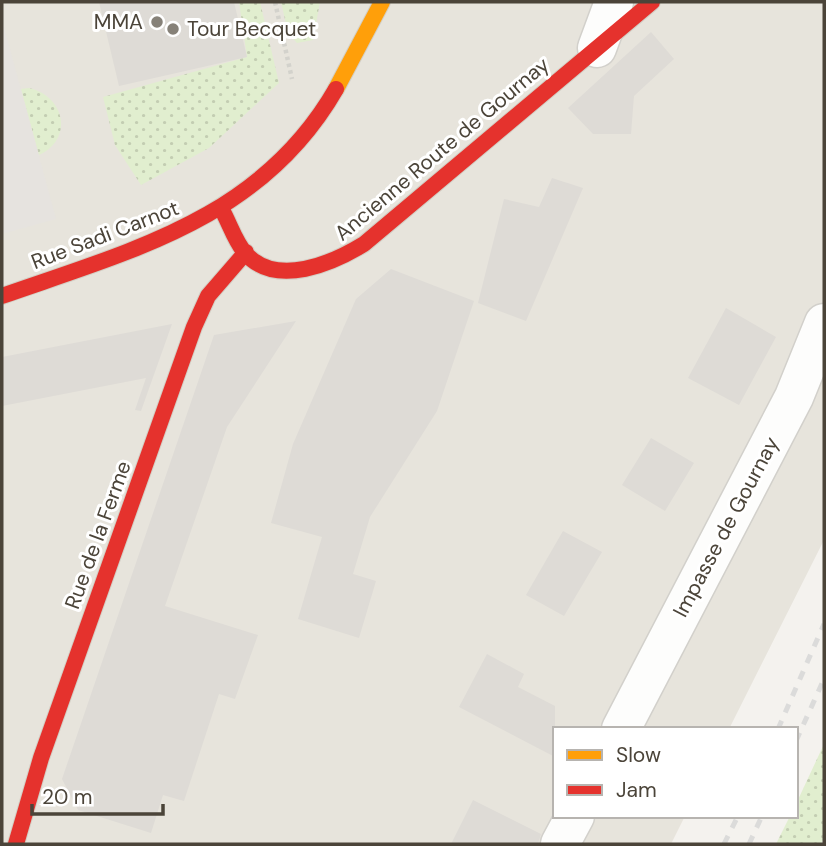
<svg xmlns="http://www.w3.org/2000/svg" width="826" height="846" font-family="'DM Sans',sans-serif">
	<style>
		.residential { fill: #e7e4dc }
		.grass { fill: url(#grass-dots) }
		.parking { fill: #e6e3df }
		.building { fill: #dedbd6 }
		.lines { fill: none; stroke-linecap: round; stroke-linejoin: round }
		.street-casing { stroke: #d2d0cb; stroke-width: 41 }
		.slow-casing { stroke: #d3cfc5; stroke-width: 18 }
		.jam-casing { stroke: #d3cfc5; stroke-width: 18 }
		.path { stroke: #d3d2cc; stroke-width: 4.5; stroke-dasharray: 3.5 3.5; stroke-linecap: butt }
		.street { stroke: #fdfdfc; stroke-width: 38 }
		.slow { stroke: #ff9f0a; stroke-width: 16 }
		.jam { stroke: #e5322d; stroke-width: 16 }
		.rail { stroke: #dbdbda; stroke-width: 5; stroke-dasharray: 9 9; stroke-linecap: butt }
		.poi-dot { fill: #868178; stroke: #fff; stroke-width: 2.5 }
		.labels { text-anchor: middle; stroke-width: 6; stroke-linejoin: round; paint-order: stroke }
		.poi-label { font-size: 21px; fill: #4b4439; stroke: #fff; text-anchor: end }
		.street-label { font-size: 21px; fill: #4b4439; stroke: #fff }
	</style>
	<defs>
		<pattern id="grass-dots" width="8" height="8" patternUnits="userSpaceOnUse" patternTransform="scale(1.75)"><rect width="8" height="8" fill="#e1eecf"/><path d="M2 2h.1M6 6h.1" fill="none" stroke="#c3cdb2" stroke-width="1.8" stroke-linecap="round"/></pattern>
	</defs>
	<rect width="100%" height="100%" fill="#f4f2ee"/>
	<path class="residential" d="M2,2h822v538l-95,189h-174v87h130l-14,28h-669z"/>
	<path class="grass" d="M239,2h21l19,81 -70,65 -68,37 -26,-40 -12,-48 144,-40z
		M281,2h39l-7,38 -16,3 -9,-10z
		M29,88c36,8 45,51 10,67l-18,-66z
		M824,744v93l-3,7h-45l14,-28h6v-12z"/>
	<path class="parking" d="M2,20l54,199 -54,15z"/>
	<path class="building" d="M99,2h135l13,55 -128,29z
		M651,32l23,27 -40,37 -3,38h-38l-25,-26z
		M552,178l31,10 -57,133 -48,-18 26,-104 35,8z
		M391,269l83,32 -37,110 -67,106 -17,57 23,7 -17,57 -61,-19 24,-82 -51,-14 22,-79 63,-145z
		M726,308l50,29 -37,68 -51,-27z
		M296,321l-69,106 -62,179 93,29 -23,64 -16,-5 -35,107 -21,-6 -12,38 -73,-23 -16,-31 152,-444z
		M172,324l-31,87 -6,-1 11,-32 -144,28v-49z
		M651,438l43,25 -29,48 -43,-26z
		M563,531l39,21 -38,64 -38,-21z
		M487,654l37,20 -6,13 37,19v51l-96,-50z
		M473,800l68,34 -3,10h-87z"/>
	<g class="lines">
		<defs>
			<path id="street" d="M597,48l17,-46
				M621,729l173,-332 30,-74
				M560,844l15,-28"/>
			<path id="slow" d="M336,89l46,-87"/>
			<path id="jam" d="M222,210c8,14 13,32 24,44 31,34 87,9 118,-10l288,-242
				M2,296c131,-46 260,-78 334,-207
				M16,844l25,-86 153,-431 14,-31 38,-44"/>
		</defs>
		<use href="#street" class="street-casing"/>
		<use href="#slow" class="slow-casing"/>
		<use href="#jam" class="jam-casing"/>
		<path class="path" d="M275,2l17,77"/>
		<use href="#street" class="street"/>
		<use href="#slow" class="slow"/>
		<use href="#jam" class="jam"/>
		<path class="rail" d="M778,729l46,-105
			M796,741l28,-62
			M724,844l14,-28
			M749,844l13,-28"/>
	</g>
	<g class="poi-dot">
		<circle cx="157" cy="22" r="7"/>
		<circle cx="173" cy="29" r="7"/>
	</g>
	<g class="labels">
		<g class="poi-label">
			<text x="143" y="29">MMA</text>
			<text x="187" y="36" text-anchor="start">Tour Becquet</text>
		</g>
		<g class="street-label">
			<text transform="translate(442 149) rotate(-40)" y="7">Ancienne Route de Gournay</text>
			<text transform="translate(105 235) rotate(-21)" y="7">Rue Sadi Carnot</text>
			<text transform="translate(726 527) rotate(-62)" y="7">Impasse de Gournay</text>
			<text transform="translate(98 535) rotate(-70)" y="7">Rue de la Ferme</text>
		</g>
	</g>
	<rect width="826" height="846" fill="none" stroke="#4b4439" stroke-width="7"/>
	<rect x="553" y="727" width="245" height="91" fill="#ffffff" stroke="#b7b4b0" stroke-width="2"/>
	<rect x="567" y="750" width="35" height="10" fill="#ff9f0a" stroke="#b7b4b0" stroke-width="2"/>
	<text x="616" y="762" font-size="21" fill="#4b4439">Slow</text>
	<rect x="567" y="785" width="35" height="10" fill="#e5322d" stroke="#b7b4b0" stroke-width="2"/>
	<text x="616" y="797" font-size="21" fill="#4b4439">Jam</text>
	<path d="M32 804v10h131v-10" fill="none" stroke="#4b4439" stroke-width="3.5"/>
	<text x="42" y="804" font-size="21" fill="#4b4439" stroke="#ffffff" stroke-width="5" paint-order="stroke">20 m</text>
</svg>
